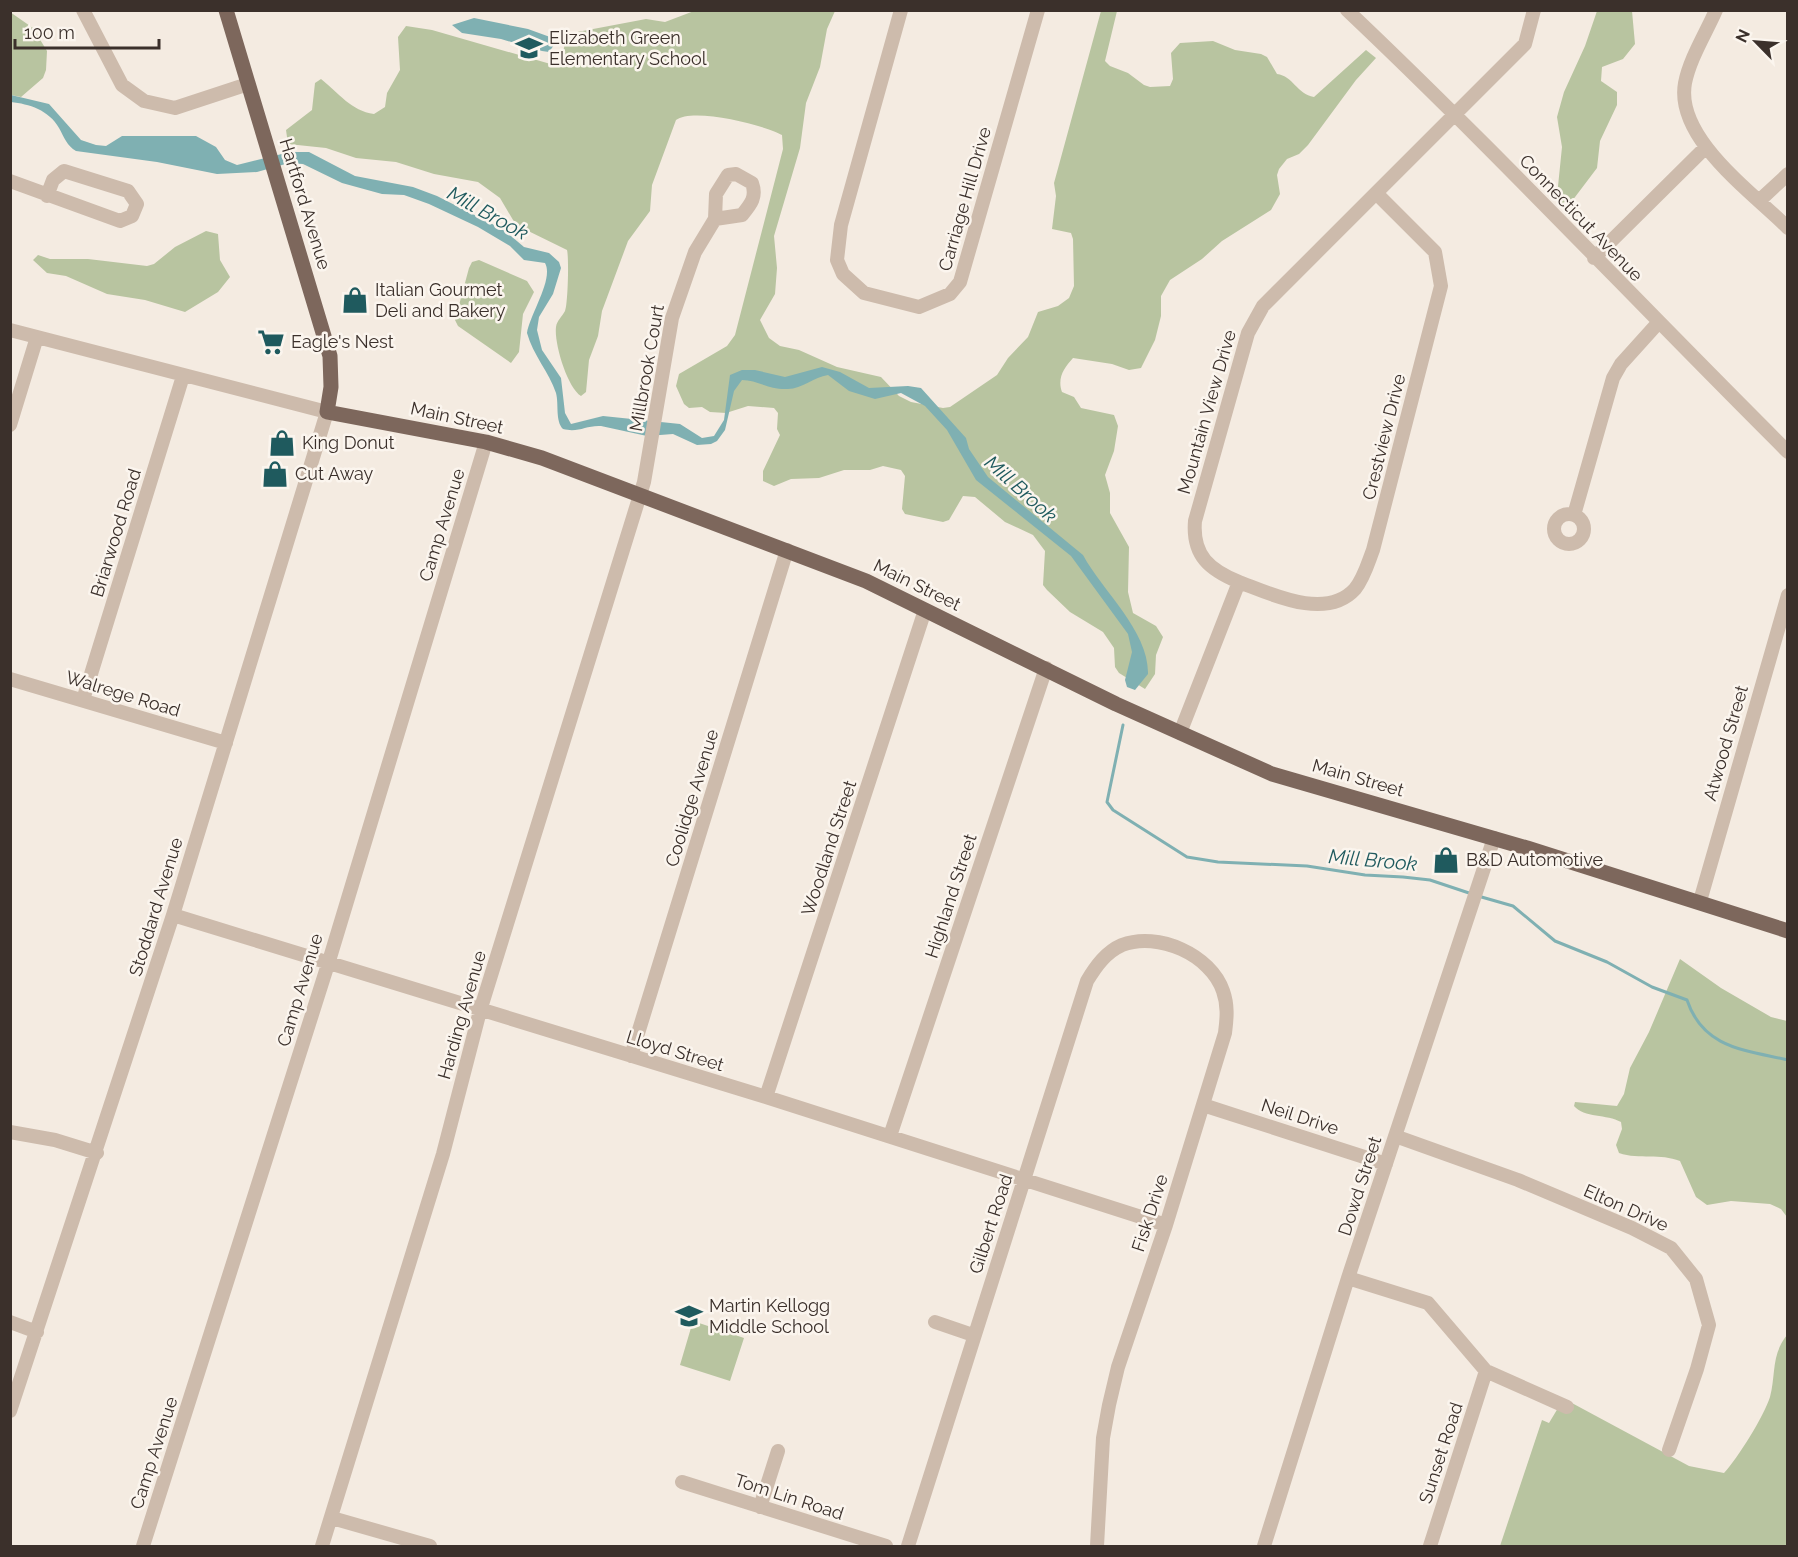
<svg xmlns="http://www.w3.org/2000/svg" width="1798" height="1557" font-family="Raleway,sans-serif">
	<style>
		.green { fill: #b8c4a0 }
		.water { fill: #7fb0b2 }
		.lines { fill: none; stroke-linecap: round; stroke-linejoin: round }
		.stream { stroke: #7fb0b2; stroke-width: 3 }
		.minor { stroke: #cdbbac; stroke-width: 14 }
		.major { stroke: #7d675c; stroke-width: 15 }
		.labels { text-anchor: middle; stroke-width: 5; stroke-linejoin: round; paint-order: stroke }
		.poi-label { font-size: 18px; fill: #3b302b; stroke: #fbf5ee; text-anchor: start }
		.street-label { font-size: 18px; fill: #3b302b; stroke: #fbf5ee }
		.water-label { font-size: 20px; font-style: italic; fill: #1f5a5e; stroke: #fbf5ee }
	</style>
	<rect width="100%" height="100%" fill="#f4ebe1"/>
	<path class="green" d="M694,11h141l-8,18 -7,38 -14,36 -6,45 -26,88 3,32 -2,26 -15,26 9,18 11,8 19,4 38,17 44,10 18,19 12,6 32,6 7,-1 47,-32 11,-17 20,-21 10,-25 20,-6 11,-8 5,-12 -1,-47 -2,-6 -19,-4 4,-33 -2,-13 47,-172h16l-12,50 5,5 18,7 16,12 6,2 20,-1 3,-7 -2,-26 9,-10 33,-2 22,9 26,4 6,3 10,17c16,2 20,20 37,23l52,-47 10,8 -20,22 -48,65 -9,9 -12,5 -8,10 -2,6 3,19 -9,16 -49,31 -20,18 -32,21 -9,16v20l-6,24 -14,28 -12,2 -17,-6 -39,-6c-9,10 -16,20 -11,34l12,5 7,11 33,7 4,11 -4,25 -9,24 5,18v20l19,34 -1,45 5,21 23,13 7,11 -7,18 -1,19 -10,15 -26,-16 -4,-6 -1,-19 -11,-16 -33,-20 -23,-22 -4,-5 2,-34 -12,-16 -28,-13 -30,-25 -12,-1 -14,24 -6,2 -38,-8 -3,-5 3,-33 -4,-6 -18,-4 -13,4h-26l-25,8 -28,1 -17,7 -11,-5v-10l17,-36 -3,-6 1,-16 -4,-5 -26,-2 -22,7 -16,-1 -8,-5 -13,1 -5,-4 -8,-18 3,-12 48,-28 8,-11 48,-186 -1,-14c-18,-10 -89,-28 -106,-15l-24,65 -2,26 -22,30 -26,70 -4,25 -9,24 -3,32 -5,4c-14,-9 -27,-53 -25,-69 1,-7 6,-10 9,-16 3,-7 4,-54 2,-61l-51,-25 -16,-27 -22,-16 -44,-8 -38,-12 -40,-4 -30,-10 -38,-4 -2,-14 26,-20 3,-27 6,-4c18,14 30,32 53,35l11,-7 2,-14 13,-23 -2,-33 8,-11 26,4 122,35 6,-3 7,-25 5,-4 74,-14 19,3z
		M1597,11h35l3,33 -12,15 -21,8 -1,14 16,11v13l-17,36 -3,27 -31,41 -9,-13 5,-49 -5,-30 7,-25 21,-46z
		M10,12l23,16 14,23 -1,19 -3,8 -22,19 -10,-2z
		M206,231l12,3 2,26 10,17 -12,15 -33,20 -40,-12 -38,-6 -41,-18 -19,-3 -14,-13 5,-5 12,4h38l59,7 7,-2 21,-17z
		M479,260l48,21 7,11 -11,22 -4,38 -8,11 -53,-37 -3,-6 14,-52 3,-6z
		M1680,959l41,29 50,29 16,4v196l-6,-8 -11,-5 -39,-3 -24,4 -11,-8 -16,-36c-20,-8 -40,-1 -61,-8l-3,-8 6,-16 -1,-7c-14,-8 -37,-4 -47,-16l1,-4 42,4 7,-12 6,-26 19,-36z
		M693,1321l51,17 -14,43 -50,-16z
		M1787,1335v211h-287l42,-126 7,3 9,-15 12,-6 119,64 35,7c14,-15 40,-57 46,-76 6,-23 1,-42 17,-62z"/>
	<path class="water" d="M474,18l54,11 22,8 4,8 -5,7 -7,-1 -41,-12 -39,-6 -10,-8z
		M11,95l38,9 32,36 15,5 10,1 16,-10h74l20,11 9,13 12,5 53,-13h19l46,24 58,11 24,9 67,34 20,17 25,6 10,9 2,6 -8,26 -14,23 -2,13 5,20 19,28 4,35 6,11 32,-8 77,8 22,14 12,-2 10,-16 6,-45 12,-5h13l30,7 37,-10 18,5 29,16 39,-2 13,2 45,50 3,11 19,28 95,78c20,37 66,76 65,119l-13,16 -8,-3 -2,-7 7,-28 -4,-18 -57,-78 -95,-76 -29,-50 -22,-24 -24,-13 -26,6 -26,-8 -21,-16c-14,2 -26,14 -40,14 -19,1 -31,-9 -46,-9l-8,11 -9,39 -8,11 -6,3 -14,1 -24,-11 -26,2 -46,-10c-15,-1 -22,7 -38,3 -8,-8 -4,-25 -7,-36 -7,-21 -23,-38 -29,-60 3,-19 27,-54 18,-70l-21,-3 -14,-14 -32,-19 -49,-23 -25,-9 -22,-1 -40,-11 -39,-19 -14,-1 -32,9 -40,2 -60,-12 -81,-11c-9,-5 -12,-14 -17,-23 -10,-18 -30,-24 -48,-26z"/>
	<g class="lines">
		<path class="stream" d="M1123,725l-16,77 6,8 74,47 31,5 89,4 58,9 38,2 27,3 42,14
			M1478,896l35,10 42,35 52,21 45,25 35,13c16,48 57,50 101,60"/>
		<path class="minor" d="M83,10l39,75 22,16 31,7 73,-24
			M901,10l-60,215 -4,35 6,14 21,19 55,14 31,-13 10,-12 78,-272
			M1347,10c151,143 293,295 441,442
			M1716,10c-10,23 -26,48 -31,73 -10,55 67,109 103,145
			M10,181l110,40 12,-5 5,-12 -9,-13 -64,-20 -11,9 -6,16
			M1760,200l28,-26
			M1594,258l111,-110
			M10,330l317,82 -154,503 -163,496
			M10,425l27,-88
			M1554 529a15 15 0 1 1 30 0a15 15 0 1 1-30 0Z
			M1574,515l39,-137 8,-14 37,-41
			M1239,582c32,12 87,39 116,7 9,-11 13,-26 18,-39l68,-264 -6,-34 -59,-59
			M10,679l216,64
			M83,700l100,-324
			M1180,733l59,-151c-29,-12 -47,-26 -44,-61l53,-188 15,-27 262,-262 9,-34
			M1700,901l88,-306
			M173,915l593,182 400,128
			M631,1056l156,-506
			M766,1097l159,-487
			M1203,1105l183,59
			M10,1132l45,8 42,13
			M890,1136l156,-468
			M1395,1136l123,44 114,48 39,20 25,31 13,46 -12,44 -28,81
			M1348,1278l80,25 58,68 81,36
			M10,1322l27,10
			M935,1322l38,13
			M682,1482l204,64
			M760,1507l18,-56
			M332,1518l98,28
			M143,1546l186,-585 157,-519
			M322,1546l121,-392 37,-143 164,-529 28,-164 23,-66 20,-33 27,-4c9,-11 15,-18 10,-32l-16,-9 -8,1 -12,19 -1,25
			M908,1546l179,-565c9,-15 19,-29 35,-36 36,-14 89,10 101,46 5,14 4,27 2,42l-59,192 -48,142 -9,38 -6,33 -6,108
			M1264,1546l84,-268 146,-440
			M1430,1546l56,-175"/>
		<path class="major" d="M226,10l104,346 1,31 -4,25 159,30 56,16 324,123 250,123 156,70 255,74 261,83"/>
	</g>
	<defs>
		<symbol id="school-bare" viewBox="-9 -9 18 18"><path d="M0-5L7-2L0 1L-7-2ZM-4 1L0 2.5L4 1V4Q0 6-4 4Z" fill="#1f5a5e" stroke="#fbf5ee" stroke-width="2.5" paint-order="stroke"/></symbol>
		<symbol id="shop-bare" viewBox="-9 -9 18 18"><path d="M-5-2.5h2.3a2.7 3.5 0 0 1 5.4 0H5L5.5 6h-11ZM-1.5-2.5h3a1.5 2.3 0 0 0-3 0Z" fill="#1f5a5e" stroke="#fbf5ee" stroke-width="2.5" paint-order="stroke"/></symbol>
		<symbol id="supermarket-bare" viewBox="-9 -9 18 18"><path d="M-6-5.5h2.5l.6 2H6L4.5 2H-2.5L-4.4-4H-6ZM-1.5 3.2a1.3 1.3 0 1 0 .1 0ZM3 3.2a1.3 1.3 0 1 0 .1 0Z" fill="#1f5a5e" stroke="#fbf5ee" stroke-width="2.5" paint-order="stroke"/></symbol>
	</defs>
	<g fill-rule="evenodd">
		<use href="#school-bare" x="510" y="29" width="38" height="38"/>
		<use href="#shop-bare" x="336" y="281" width="38" height="38"/>
		<use href="#supermarket-bare" x="252" y="323" width="38" height="38"/>
		<use href="#shop-bare" x="263" y="424" width="38" height="38"/>
		<use href="#shop-bare" x="256" y="455" width="38" height="38"/>
		<use href="#shop-bare" x="1427" y="841" width="38" height="38"/>
		<use href="#school-bare" x="670" y="1297" width="38" height="38"/>
	</g>
	<g class="labels">
		<g class="poi-label">
			<text x="549" y="44">Elizabeth Green<tspan x="549" dy="21">Elementary School</tspan></text>
			<text x="375" y="296">Italian Gourmet<tspan x="375" dy="21">Deli and Bakery</tspan></text>
			<text x="291" y="348">Eagle's Nest</text>
			<text x="302" y="449">King Donut</text>
			<text x="295" y="480">Cut Away</text>
			<text x="1466" y="866">B&amp;D Automotive</text>
			<text x="709" y="1312">Martin Kellogg<tspan x="709" dy="21">Middle School</tspan></text>
		</g>
		<g class="street-label">
			<text transform="translate(965 199) rotate(-74)" y="6">Carriage Hill Drive</text>
			<text transform="translate(305 204) rotate(73)" y="6">Hartford Avenue</text>
			<text transform="translate(1581 218) rotate(46)" y="6">Connecticut Avenue</text>
			<text transform="translate(647 368) rotate(-80)" y="6">Millbrook Court</text>
			<text transform="translate(1207 412) rotate(-74)" y="6">Mountain View Drive</text>
			<text transform="translate(457 418) rotate(12)" y="6">Main Street</text>
			<text transform="translate(1384 437) rotate(-76)" y="6">Crestview Drive</text>
			<text transform="translate(442 525) rotate(-73)" y="6">Camp Avenue</text>
			<text transform="translate(116 533) rotate(-73)" y="6">Briarwood Road</text>
			<text transform="translate(917 585) rotate(26)" y="6">Main Street</text>
			<text transform="translate(123 694) rotate(17)" y="6">Walrege Road</text>
			<text transform="translate(1726 743) rotate(-74)" y="6">Atwood Street</text>
			<text transform="translate(1358 778) rotate(16)" y="6">Main Street</text>
			<text transform="translate(692 798) rotate(-73)" y="6">Coolidge Avenue</text>
			<text transform="translate(829 848) rotate(-72)" y="6">Woodland Street</text>
			<text transform="translate(951 896) rotate(-72)" y="6">Highland Street</text>
			<text transform="translate(156 907) rotate(-73)" y="6">Stoddard Avenue</text>
			<text transform="translate(300 990) rotate(-73)" y="6">Camp Avenue</text>
			<text transform="translate(462 1015) rotate(-74)" y="6">Harding Avenue</text>
			<text transform="translate(675 1051) rotate(17)" y="6">Lloyd Street</text>
			<text transform="translate(1300 1117) rotate(18)" y="6">Neil Drive</text>
			<text transform="translate(1360 1186) rotate(-72)" y="6">Dowd Street</text>
			<text transform="translate(1626 1208) rotate(24)" y="6">Elton Drive</text>
			<text transform="translate(1150 1213) rotate(-72)" y="6">Fisk Drive</text>
			<text transform="translate(991 1224) rotate(-72)" y="6">Gilbert Road</text>
			<text transform="translate(154 1453) rotate(-72)" y="6">Camp Avenue</text>
			<text transform="translate(1441 1453) rotate(-72)" y="6">Sunset Road</text>
			<text transform="translate(789 1497) rotate(18)" y="6">Tom Lin Road</text>
		</g>
		<g class="water-label">
			<text transform="translate(488 213) rotate(29)" y="7">Mill Brook</text>
			<text transform="translate(1021 489) rotate(42)" y="7">Mill Brook</text>
			<text transform="translate(1373 860) rotate(5)" y="7">Mill Brook</text>
		</g>
	</g>
	<rect width="1798" height="1557" fill="none" stroke="#3b302b" stroke-width="24"/>
	<g transform="translate(1756 42) rotate(295)" stroke="#fbf5ee" stroke-width="4.5" paint-order="stroke">
	<path d="M0-4.5L10 22L0 15L-10 22Z" fill="#3b302b"/>
	<text y="-9" font-size="16" font-weight="bold" text-anchor="middle" fill="#3b302b">N</text>
	</g>
	<path d="M15 39v9h144v-9" fill="none" stroke="#3b302b" stroke-width="3"/>
	<text x="24" y="39" font-size="18" fill="#3b302b" stroke="#fbf5ee" stroke-width="4.5" paint-order="stroke">100 m</text>
</svg>
